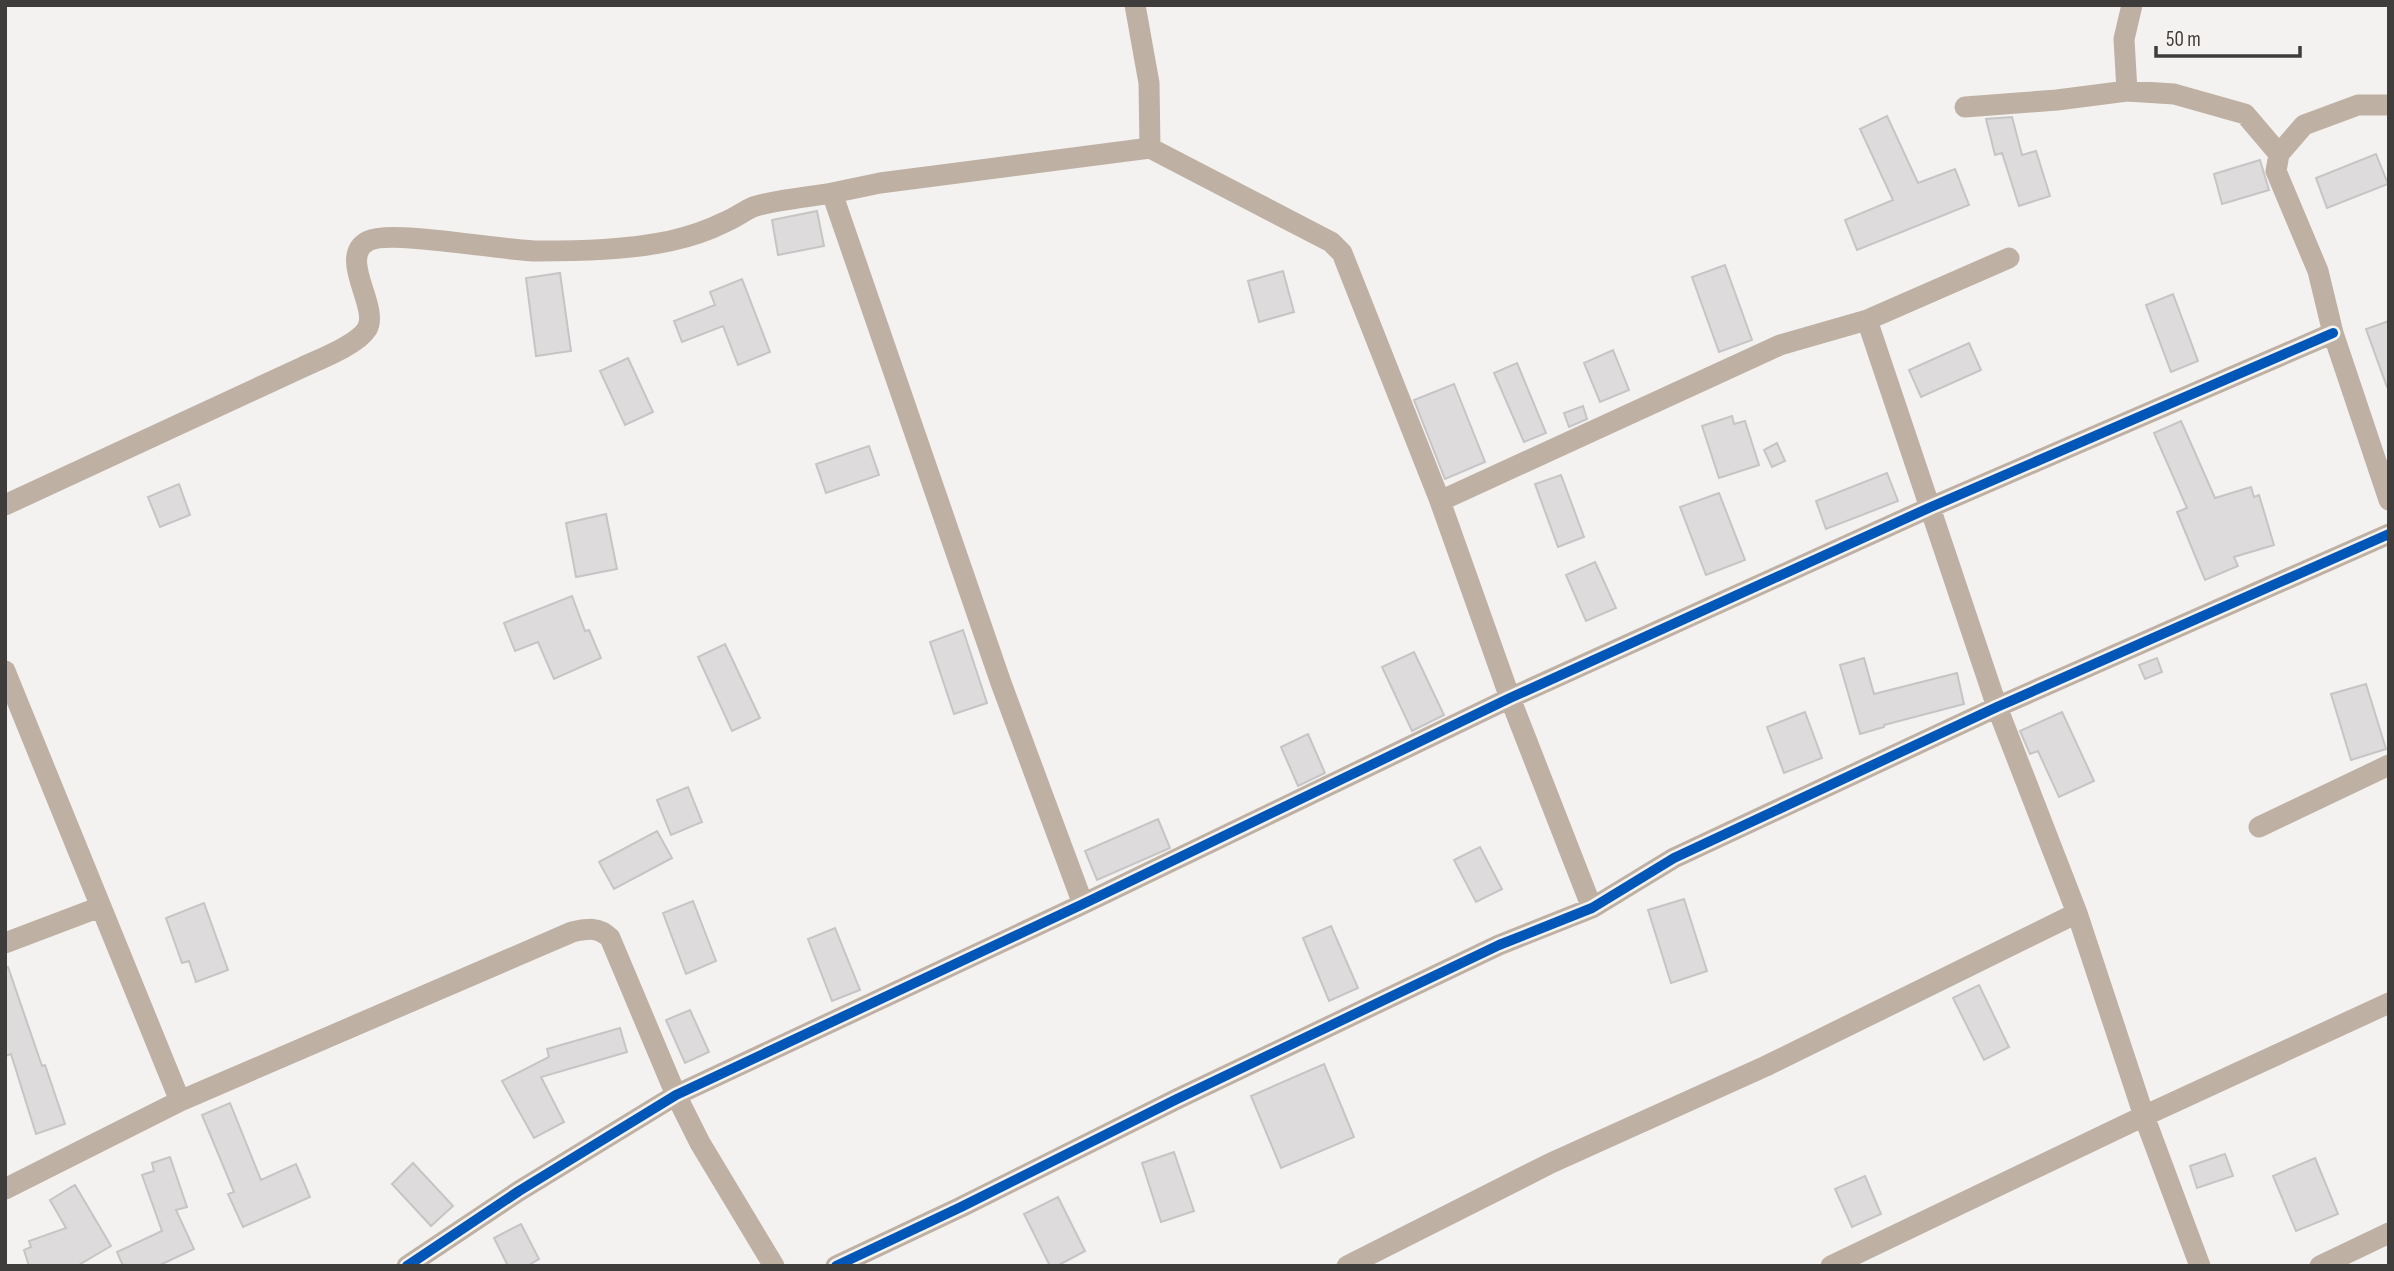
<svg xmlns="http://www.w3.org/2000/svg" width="2394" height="1271" font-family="'Sofia Sans Condensed',sans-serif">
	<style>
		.building { fill: #dddbdb; stroke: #c6c5c5; stroke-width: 2 }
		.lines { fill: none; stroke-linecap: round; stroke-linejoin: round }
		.minor { stroke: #beb1a4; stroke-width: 21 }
		.cycleway-casing { stroke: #f5f2ef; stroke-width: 15 }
		.cycleway { stroke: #0057b8; stroke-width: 10 }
	</style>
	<rect width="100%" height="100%" fill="#f4f2f0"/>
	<path class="building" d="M1887,116l31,67 37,-14 14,36 -112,45 -12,-30 48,-20 -33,-71z
		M2012,117l10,38 14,-4 14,45 -31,10 -17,-53 -7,2 -9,-36z
		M2376,154l12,30 -61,24 -11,-30z
		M2260,160l9,30 -47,14 -8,-30z
		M817,211l7,35 -46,9 -6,-35z
		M1725,265l27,75 -33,12 -27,-75z
		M1283,271l11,41 -35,10 -11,-41z
		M560,273l11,78 -35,5 -10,-78z
		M742,279l28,73 -32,13 -15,-39 -41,16 -8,-21 41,-16 -5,-13z
		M2173,294l25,67 -27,11 -25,-67z
		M2389,321v66h-2l-21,-58z
		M1969,343l12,27 -60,27 -12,-27z
		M1613,350l16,40 -29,12 -16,-39z
		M628,358l25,54 -28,13 -25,-54z
		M1517,363l29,70 -22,9 -30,-69z
		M1454,384l31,78 -40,17 -31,-79z
		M1583,406l4,13 -18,8 -5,-14z
		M1732,416l2,8 11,-3 14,44 -40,13 -17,-52z
		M2181,421l34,77 36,-11 3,10 5,-2 15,50 -40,12 4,9 -33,14 -28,-68 10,-4 -33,-75z
		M1777,443l8,18 -13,6 -8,-17z
		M869,446l10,29 -53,18 -10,-29z
		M1887,473l11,28 -72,28 -10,-28z
		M1561,475l23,62 -26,10 -23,-63z
		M179,484l11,31 -30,12 -12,-30z
		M1719,493l26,67 -39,15 -26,-68z
		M606,514l11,55 -41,8 -10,-54z
		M1595,562l21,46 -30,13 -20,-46z
		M572,596l13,35 4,-1 12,28 -47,21 -16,-37 -23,9 -11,-28z
		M963,630l24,73 -33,11 -24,-72z
		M725,644l35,74 -28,13 -34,-74z
		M1414,652l30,63 -32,16 -30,-64z
		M1864,658l10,36 83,-21 7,31 -80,21v2l-24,7 -20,-69z
		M2157,658l5,14 -17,7 -6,-14z
		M2366,684l20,65 -35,11 -20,-66z
		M1805,712l17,46 -38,15 -17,-46z
		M2062,712l32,69 -35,16 -21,-46 -8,3 -10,-23z
		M1308,734l17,39 -27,13 -17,-39z
		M688,787l14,35 -31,13 -14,-35z
		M1158,819l12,29 -73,32 -12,-29z
		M657,831l15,27 -58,31 -15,-27z
		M1480,847l22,42 -26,13 -22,-42z
		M1684,899l23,72 -36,12 -23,-73z
		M693,901l23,60 -30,13 -23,-61z
		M204,903l24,67 -32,12 -7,-21 -7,2 -16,-45z
		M1331,926l27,62 -29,13 -26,-63z
		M835,928l25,62 -28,11 -24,-62z
		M5,967h3l34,99 3,-1 20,59 -29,10 -25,-80 -6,2z
		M1979,985l30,62 -25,13 -31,-62z
		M690,1010l19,42 -24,11 -19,-43z
		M620,1028l7,24 -86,25 23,45 -30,16 -32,-57 47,-24 -2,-8z
		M1324,1064l30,73 -73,31 -30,-72z
		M230,1103l31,77 35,-16 14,33 -67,30 -15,-33 6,-2 -32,-77z
		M1174,1152l20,59 -33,11 -19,-59z
		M2225,1154l8,22 -36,12 -7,-22z
		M170,1157l17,50 -11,3 18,39 -36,17h-35l-6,-14 45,-21 -20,-56 12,-4 -2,-8z
		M2315,1158l23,56 -42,17 -23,-55z
		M413,1163l40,43 -22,20 -39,-42z
		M1865,1176l16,38 -29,13 -17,-38z
		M75,1185l36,61 -34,20h-48l-5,-16 7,-3 -2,-6 37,-13 -16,-28z
		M1058,1197l27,54 -28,15h-7l-26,-52z
		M521,1224l18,35 -12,7h-19l-14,-28z"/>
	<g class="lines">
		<path class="minor" d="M1135,5l14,78 1,65 181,94 11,11 98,248
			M2127,91l-3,-52 8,-34
			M2389,105h-31l-54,20 -25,29 -3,17 42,100 15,62 56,167
			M1965,107l92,-7 70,-9 47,3 71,20 34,40
			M1867,320l130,387 80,206 67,203 56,150
			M5,505l298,-138c17,-8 54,-22 64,-38 13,-22 -30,-72 1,-88 23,-12 136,10 169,10 44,0 90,-1 133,-10 18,-4 39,-11 55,-19 10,-4 19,-11 28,-15 21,-7 56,-10 79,-14
			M5,671l175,430
			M2259,827l130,-62
			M1083,904l-82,-221 -169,-490 48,-10 270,-35
			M1592,908l-82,-210 -70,-197 340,-156 87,-25 142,-62
			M5,943l95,-36
			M5,1189l175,-88 392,-169c15,-3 26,-6 38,6l66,157 24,48 74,123
			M407,1266l112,-75 157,-96 407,-191 427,-206 421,-191 402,-174
			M836,1266l125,-59 216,-108 322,-154 93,-37 82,-50 323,-151 392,-173
			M1347,1266l204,-103 215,-97 311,-153
			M1831,1266l313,-150 245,-113
			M2320,1266l69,-33"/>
		<defs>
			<path id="cycleway" d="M407,1266l112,-75 157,-96 407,-191 427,-206 421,-191 402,-174
				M836,1266l125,-59 216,-108 322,-154 93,-37 82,-50 323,-151 392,-173"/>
		</defs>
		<use href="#cycleway" class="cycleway-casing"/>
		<use href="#cycleway" class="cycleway"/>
	</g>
	<rect width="2394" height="1271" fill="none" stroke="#3e3d3c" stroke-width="14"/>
	<path d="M2156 46v10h144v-10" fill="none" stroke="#3e3d3c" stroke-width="3.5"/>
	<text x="2166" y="46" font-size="21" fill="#3e3d3c" stroke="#f5f2ef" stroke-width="5" paint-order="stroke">50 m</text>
</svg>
